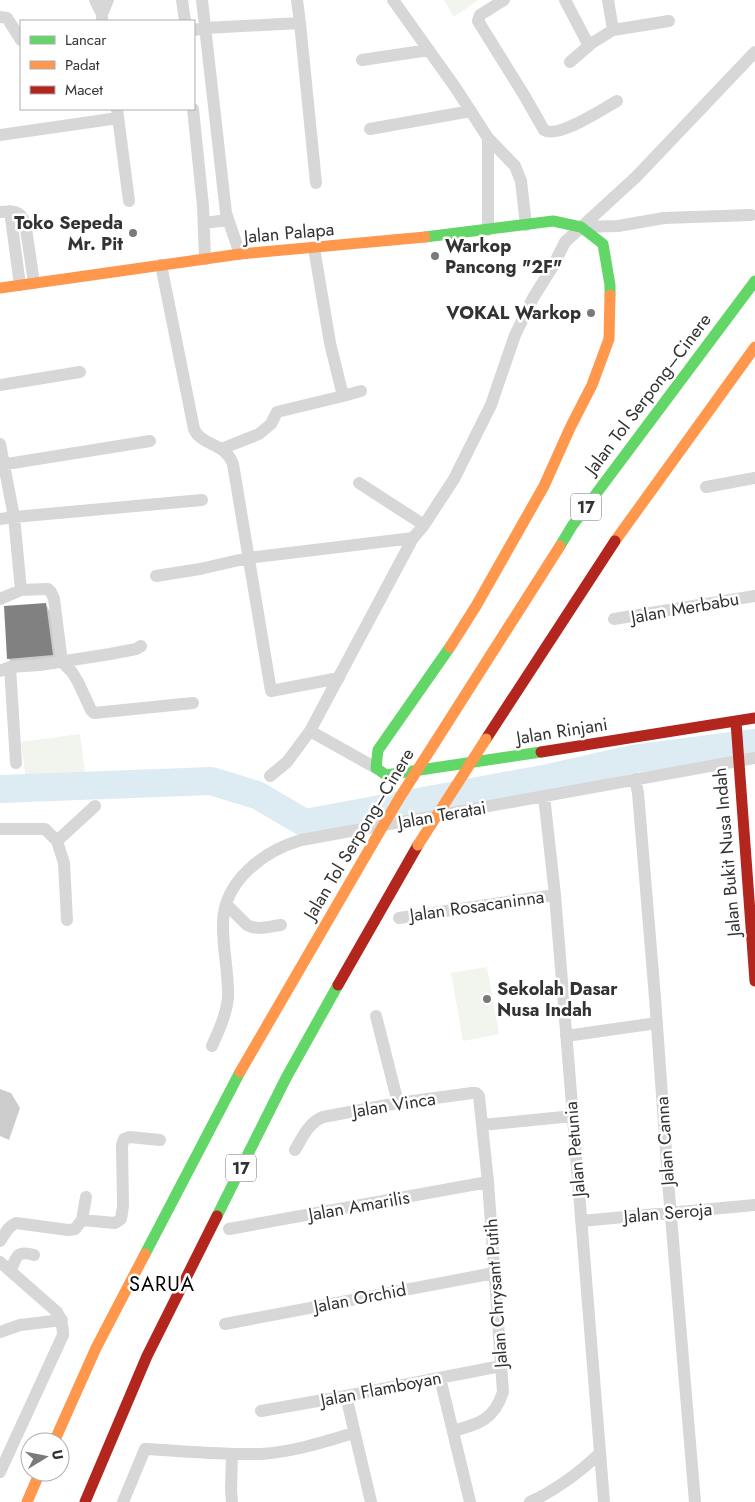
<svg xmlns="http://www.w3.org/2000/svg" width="755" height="1502" font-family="Jost,sans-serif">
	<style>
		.green { fill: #f1f5ed }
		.shadow { fill: #0003 }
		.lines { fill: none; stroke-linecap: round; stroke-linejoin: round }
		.river { stroke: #ddebf3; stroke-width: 28 }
		.building { fill: #818181 }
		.street { stroke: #d7d7d7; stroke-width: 12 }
		.fast { stroke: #63d668; stroke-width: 11 }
		.slow { stroke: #ff974d; stroke-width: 11 }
		.jam { stroke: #b3261e; stroke-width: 11 }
		.slow-bridge { stroke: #ff974d; stroke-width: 11 }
		.poi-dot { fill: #7a7a7a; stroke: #fff; stroke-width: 2 }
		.labels { text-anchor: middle; stroke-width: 5; stroke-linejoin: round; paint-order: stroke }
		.shield { fill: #fff; stroke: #707070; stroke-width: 1 }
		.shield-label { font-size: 16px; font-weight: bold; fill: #333 }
		.poi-label { font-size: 18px; font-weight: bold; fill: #333; stroke: #fff; text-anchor: end }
		.street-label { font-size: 18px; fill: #333; stroke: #fff }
		.quarter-label { font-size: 20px; letter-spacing: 1px; fill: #000; stroke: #fff }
	</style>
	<rect width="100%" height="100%" fill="#fff"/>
	<path class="green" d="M444,0h34l-24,17z
		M80,734l5,39 -59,8 -5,-39z
		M487,967l12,67 -36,7 -12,-68z"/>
	<path class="shadow" d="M46,604l6,12 7,50 -44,4 -6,-11 -4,-52z
		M0,1089l11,4 9,15 -11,32 -9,-4z"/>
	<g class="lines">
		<path class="river" d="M0,789l211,-8 46,14 48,28 243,-45 85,-19 122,-16"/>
	</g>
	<path class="building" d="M46,603l7,52 -46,4 -3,-53z"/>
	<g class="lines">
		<path class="street" d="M95,0l7,14v7
			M182,0l3,21
			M202,0l24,213 14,41
			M297,0l3,23 16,160
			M393,0l62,87 33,51 27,28 6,15 5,44
			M504,0l-24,15 -2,6 46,74 20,35c14,9 59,-21 73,-29
			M565,0l24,46
			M608,0l5,30
			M102,14l6,-14
			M0,17l7,1 14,22
			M194,30l12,-2 94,-5
			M362,60l67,-10
			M570,62l22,-19 21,-13 56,-9
			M117,109l12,92
			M193,109l10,97 2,53
			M370,129l101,-18
			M0,135l118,-17
			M488,138v92
			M10,211l10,74
			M0,212c13,-1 19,-2 25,10l9,61
			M204,223l24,-3
			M581,227l37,-1 46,-8 87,-3
			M314,248l16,95 13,53 18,-5
			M161,265l33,164c7,17 31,13 39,35l38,227 68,-13
			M0,385l80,-13
			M0,444l14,73 7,73 27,-1 3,3 3,7 8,63 10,10 6,10 13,28 3,3 99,-10
			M221,449l38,-15 12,-10 6,-12 66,-16
			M0,465l150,-24
			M359,483l65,42
			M706,487l49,-9
			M0,519l14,-2 188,-17
			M156,576l44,-7 48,-11 165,-20
			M0,599l21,-9
			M614,619l141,-23
			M10,667l6,96
			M0,671l10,-4 30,-2 70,-11 26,-5 5,-3
			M310,731l66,37
			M270,776l17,-14 23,-31 103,-193 11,-13 30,-46 37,-74 24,-70 18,-37 20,-32 12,-24 71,-65 119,-125
			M635,779l3,14 17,205 14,195 26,309
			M544,796l11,99 49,607
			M0,829h45l12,12 7,22 3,57
			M57,841l38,-35
			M226,904l21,21c11,6 23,1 34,0
			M399,918l156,-23
			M376,1016l22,87
			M566,1036l91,-13
			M212,1046c7,-16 14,-30 16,-48 1,-25 -6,-51 -5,-77 2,-41 41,-70 78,-81l454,-82
			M482,1125l91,-9
			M295,1150c7,-12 14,-28 28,-33l75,-14 74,-10h4l3,3 9,86 15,210c-9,28 -24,32 -50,39
			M82,1220l33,3 6,-4 2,-13 -1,-61 2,-6 6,-2 30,3
			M581,1221l174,-16
			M229,1229l259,-47
			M0,1241c5,-7 8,-15 16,-18l52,7 7,-1 7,-9 4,-23
			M0,1262l57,50c5,8 6,14 6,23l-63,137
			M11,1271c5,-14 5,-21 23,-16
			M225,1324l269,-51
			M0,1332l20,-7 42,-5
			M440,1378l30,124
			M346,1396l25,106
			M261,1411l85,-15 155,-30
			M232,1454l-1,36 1,12
			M123,1502l22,-53c38,2 77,6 116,5 32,-2 63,-12 93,-21
			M530,1502c26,-12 49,-29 70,-49"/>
		<path class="fast" d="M425,237l128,-16 28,6 22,17 7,41v10
			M560,546l12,-20 183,-245
			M450,647l-72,103 -2,18 10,7 155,-23
			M217,1216l69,-138 52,-93
			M145,1254l95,-182"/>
		<path class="slow" d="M0,288l240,-34 185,-17
			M615,541l140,-194
			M450,647l26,-41 68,-120 26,-58 22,-43 17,-46 1,-44
			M434,744l126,-198
			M240,1072l126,-217
			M54,1442l42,-94 49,-94
			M27,1502l13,-30"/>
		<path class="jam" d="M736,722l19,259
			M486,739l129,-198
			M541,752l214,-34
			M338,985l80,-140
			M85,1502l62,-146 70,-140"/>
		<path class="slow-bridge" d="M418,845l68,-106
			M366,855l34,-58 34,-53"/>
	</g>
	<g class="poi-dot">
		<circle cx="133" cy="233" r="5"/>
		<circle cx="435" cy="256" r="5"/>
		<circle cx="591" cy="313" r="5"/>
		<circle cx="487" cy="999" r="5"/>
	</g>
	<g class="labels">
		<g class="shield">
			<rect x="571" y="493.5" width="30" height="27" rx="4"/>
			<rect x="226" y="1154.5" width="30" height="27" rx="4"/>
		</g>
		<g class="shield-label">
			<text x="586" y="513">17</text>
			<text x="241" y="1174">17</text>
		</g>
		<g class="poi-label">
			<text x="123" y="229">Toko Sepeda<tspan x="123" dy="21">Mr. Pit</tspan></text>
			<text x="445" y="252" text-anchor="start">Warkop<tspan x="445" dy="21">Pancong "2F"</tspan></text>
			<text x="581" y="319">VOKAL Warkop</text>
			<text x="497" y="995" text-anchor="start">Sekolah Dasar<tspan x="497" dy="21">Nusa Indah</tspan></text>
		</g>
		<g class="street-label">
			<text transform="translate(289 233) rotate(-5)" y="6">Jalan Palapa</text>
			<text transform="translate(648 394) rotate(-53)" y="6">Jalan Tol Serpong–Cinere</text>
			<text transform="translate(685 608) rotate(-10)" y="6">Jalan Merbabu</text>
			<text transform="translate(562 731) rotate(-9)" y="6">Jalan Rinjani</text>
			<text transform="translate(442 815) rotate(-10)" y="6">Jalan Teratai</text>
			<text transform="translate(359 834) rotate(-59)" y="6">Jalan Tol Serpong–Cinere</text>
			<text transform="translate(727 852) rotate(-95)" y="6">Jalan Bukit Nusa Indah</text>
			<text transform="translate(477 906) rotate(-8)" y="6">Jalan Rosacaninna</text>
			<text transform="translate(394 1105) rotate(-9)" y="6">Jalan Vinca</text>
			<text transform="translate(665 1141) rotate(-94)" y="6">Jalan Canna</text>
			<text transform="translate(575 1149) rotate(-95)" y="6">Jalan Petunia</text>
			<text transform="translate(359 1206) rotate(-10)" y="6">Jalan Amarilis</text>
			<text transform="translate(668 1213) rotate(-5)" y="6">Jalan Seroja</text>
			<text transform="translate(496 1293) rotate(-94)" y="6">Jalan Chrysant Putih</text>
			<text transform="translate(360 1298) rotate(-11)" y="6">Jalan Orchid</text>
			<text transform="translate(381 1389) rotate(-11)" y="6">Jalan Flamboyan</text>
		</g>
		<g class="quarter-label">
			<text x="162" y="1291">SARUA</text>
		</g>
	</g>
	<rect x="20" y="20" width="175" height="90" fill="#ffffff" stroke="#adadad"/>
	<rect x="30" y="36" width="25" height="8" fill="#63d668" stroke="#adadad"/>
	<text x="65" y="45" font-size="15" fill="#333333">Lancar</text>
	<rect x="30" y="61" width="25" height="8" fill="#ff974d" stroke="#adadad"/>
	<text x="65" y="70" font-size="15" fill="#333333">Padat</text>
	<rect x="30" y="86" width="25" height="8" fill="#b3261e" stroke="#adadad"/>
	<text x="65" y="95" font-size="15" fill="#333333">Macet</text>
	<g transform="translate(45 1457) rotate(80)"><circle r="24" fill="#ffffff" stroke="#adadad"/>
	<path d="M0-4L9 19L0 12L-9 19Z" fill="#7a7a7a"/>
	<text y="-8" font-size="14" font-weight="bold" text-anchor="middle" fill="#333333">U</text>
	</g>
</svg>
